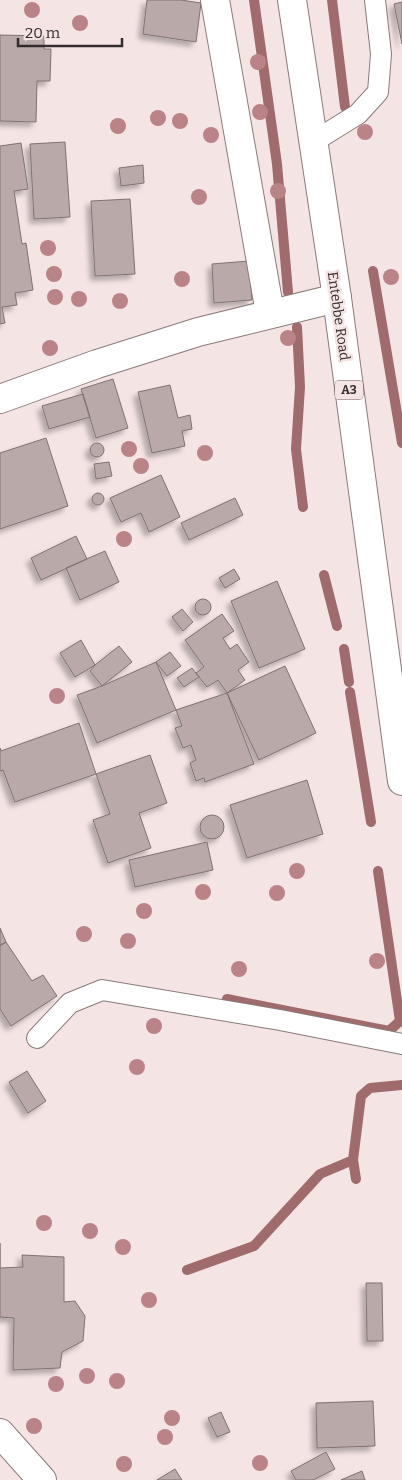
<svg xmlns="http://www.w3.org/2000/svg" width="402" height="1480" font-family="Bitter,serif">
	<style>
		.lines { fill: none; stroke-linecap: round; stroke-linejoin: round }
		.stream { stroke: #9f6b6d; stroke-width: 10 }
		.building { fill: #b9a9a9; stroke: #817272; filter: url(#shadow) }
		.service-casing { stroke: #8a7b7b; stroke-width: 22 }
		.minor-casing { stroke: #8a7b7b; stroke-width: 30 }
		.primary-casing { stroke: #8a7b7b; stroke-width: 30 }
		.service { stroke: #fff; stroke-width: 20 }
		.minor { stroke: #fff; stroke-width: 28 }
		.primary { stroke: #fff; stroke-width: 28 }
		.tree { fill: #ba8388 }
		.labels { text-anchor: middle; stroke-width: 5; stroke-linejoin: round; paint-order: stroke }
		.shield { fill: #f5e4e4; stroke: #6d6364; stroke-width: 1 }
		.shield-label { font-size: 12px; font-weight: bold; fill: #332c2d }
		.street-label { font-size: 14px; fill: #332c2d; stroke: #f5e4e4 }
	</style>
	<defs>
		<filter id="shadow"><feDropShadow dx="-4.5" dy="4.5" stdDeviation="2.5" flood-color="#0004"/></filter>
	</defs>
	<rect width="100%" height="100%" fill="#f5e4e4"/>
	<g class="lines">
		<path class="stream" d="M254,0l23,164 11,128
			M332,0l13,107
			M373,271l29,172
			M297,327l3,60 -4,62 7,58
			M324,575l13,51
			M344,649l5,33
			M350,692l21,130
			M227,999l162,32 11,-10 -22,-150
			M356,1179l-3,-19 8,-64 9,-8 32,-3
			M187,1270l67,-24 66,-72 33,-14"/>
	</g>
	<path class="building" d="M147,0h34l20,3 -5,39 -53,-8z
		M402,2v42l-8,-40z
		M0,35l44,1v13h7l-1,32h-13l-1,41 -36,-1z
		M65,142l5,75 -36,2 -4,-75z
		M21,143l7,46 -14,2 8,53 4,-1 7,47 -18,3 2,12 -15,2 3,16 -5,1v-178z
		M143,165l1,18 -23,3 -2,-18z
		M130,199l5,75 -40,2 -4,-75z
		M249,261l3,39 -38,3 -2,-39z
		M113,379l15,49 -32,10 -15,-49z
		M170,385l8,33 12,-3 2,14 -10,2 3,15 -33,7 -14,-61z
		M83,394l7,23 -41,12 -7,-23z
		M46,438l22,68 -68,23v-76z
		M90 450a7 7 0 1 1 14 0a7 7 0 1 1-14 0Z
		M109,462l3,14 -16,3 -2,-15z
		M161,475l19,42 -31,15 -8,-19 -20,9 -11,-24z
		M92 499a6 6 0 1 1 12 0a6 6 0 1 1-12 0Z
		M235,498l8,17 -54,25 -8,-17z
		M76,536l11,23 -46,21 -10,-22z
		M105,551l14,31 -39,18 -14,-32z
		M234,569l6,10 -15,9 -6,-10z
		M277,581l28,68 -46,19 -28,-67z
		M195 607a8 8 0 1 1 16 0a8 8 0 1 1-16 0Z
		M182,609l11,13 -10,9 -11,-14z
		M222,614l12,17 -11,7 7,11 7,-5 12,18 -11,8 7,10 -18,13 -9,-13 -11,7 -8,-10 -3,-4 8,-6 -19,-27z
		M81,640l14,25 -20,12 -15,-24z
		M119,646l13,16 -30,24 -12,-15 5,-6z
		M170,652l11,14 -14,10 -11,-14z
		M156,662l20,48 -79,33 -20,-48 25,-9z
		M285,666l31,67 -57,27 -32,-67z
		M192,668l7,9 -15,10 -7,-9z
		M227,693l27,71 -49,18 -1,-4 -8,3 -6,-18 6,-3 -5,-15 -8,3 -8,-20 7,-2 -6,-16z
		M79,723l17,51 -81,28 -12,-32 -3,1v-23l1,3z
		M150,755l17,48 -28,10 12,35 -43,15 -15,-43 17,-6 -14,-40z
		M307,780l16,54 -76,24 -17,-53z
		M200 827a12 12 0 1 1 24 0a12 12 0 1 1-24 0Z
		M207,842l6,28 -78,17 -6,-27z
		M0,928l6,14 -6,3z
		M6,942l26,39 11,-6 14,21 -46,30 -11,-17v-63z
		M27,1071l19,30 -18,12 -19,-31z
		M0,1243v25l23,-1 -1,-12 42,2v45l11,-1 10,15 -2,25 -21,11 -2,16 -47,2 1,-52 -14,-1z
		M366,1283h16l1,58h-16z
		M373,1401l2,45 -58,2 -1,-45z
		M221,1412l9,20 -13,5 -9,-19z
		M326,1452l9,17 -22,11h-17l-5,-9z
		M175,1469l7,11h-25z
		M362,1471l3,9h-24z"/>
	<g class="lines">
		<defs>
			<path id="service" d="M313,142l45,-28 20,-22 3,-38 -6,-54
				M37,1038l33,-35 32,-13 178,30 122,24"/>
			<path id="minor" d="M215,0l55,313
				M0,399l97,-35 101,-32 139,-34
				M0,1433l42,47"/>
			<path id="primary" d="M292,0l45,298 65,483"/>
		</defs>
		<use href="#service" class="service-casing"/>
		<use href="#minor" class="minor-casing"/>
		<use href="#primary" class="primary-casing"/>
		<use href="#service" class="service"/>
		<use href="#minor" class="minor"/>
		<use href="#primary" class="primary"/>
	</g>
	<g class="tree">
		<circle cx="32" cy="10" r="8"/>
		<circle cx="80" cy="23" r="8"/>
		<circle cx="258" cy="62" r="8"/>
		<circle cx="260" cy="112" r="8"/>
		<circle cx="158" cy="118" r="8"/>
		<circle cx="180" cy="121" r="8"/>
		<circle cx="118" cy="126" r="8"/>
		<circle cx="365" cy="132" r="8"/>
		<circle cx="211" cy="135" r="8"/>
		<circle cx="278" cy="191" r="8"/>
		<circle cx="199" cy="197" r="8"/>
		<circle cx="48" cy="248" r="8"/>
		<circle cx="54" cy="274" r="8"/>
		<circle cx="391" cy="277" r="8"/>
		<circle cx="182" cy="279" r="8"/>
		<circle cx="55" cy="297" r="8"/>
		<circle cx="79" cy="299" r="8"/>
		<circle cx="120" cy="301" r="8"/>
		<circle cx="288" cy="338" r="8"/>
		<circle cx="50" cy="348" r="8"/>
		<circle cx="129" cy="449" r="8"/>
		<circle cx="205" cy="453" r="8"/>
		<circle cx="141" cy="466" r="8"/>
		<circle cx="124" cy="539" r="8"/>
		<circle cx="57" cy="696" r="8"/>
		<circle cx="297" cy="871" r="8"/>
		<circle cx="203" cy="892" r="8"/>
		<circle cx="277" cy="893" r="8"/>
		<circle cx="144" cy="911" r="8"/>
		<circle cx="84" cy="934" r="8"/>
		<circle cx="128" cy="941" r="8"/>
		<circle cx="377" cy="961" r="8"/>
		<circle cx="239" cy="969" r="8"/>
		<circle cx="154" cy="1026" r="8"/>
		<circle cx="137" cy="1067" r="8"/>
		<circle cx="44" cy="1223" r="8"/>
		<circle cx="90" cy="1231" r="8"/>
		<circle cx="123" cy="1247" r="8"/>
		<circle cx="149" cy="1300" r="8"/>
		<circle cx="87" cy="1376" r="8"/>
		<circle cx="117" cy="1381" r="8"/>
		<circle cx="56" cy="1384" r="8"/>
		<circle cx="172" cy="1418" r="8"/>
		<circle cx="34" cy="1426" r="8"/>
		<circle cx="165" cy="1437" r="8"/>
		<circle cx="260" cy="1463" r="8"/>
		<circle cx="124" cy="1464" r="8"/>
	</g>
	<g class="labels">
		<rect class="shield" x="335" y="380.5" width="28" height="19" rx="4"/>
		<g class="shield-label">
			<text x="349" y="394">A3</text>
		</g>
		<g class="street-label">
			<text transform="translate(339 316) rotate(82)" y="5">Entebbe Road</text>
		</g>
	</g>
	<path d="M18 38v8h104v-8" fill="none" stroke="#332c2d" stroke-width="2.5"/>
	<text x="25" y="38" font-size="15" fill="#332c2d" stroke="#f5e4e4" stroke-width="4" paint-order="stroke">20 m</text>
</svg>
